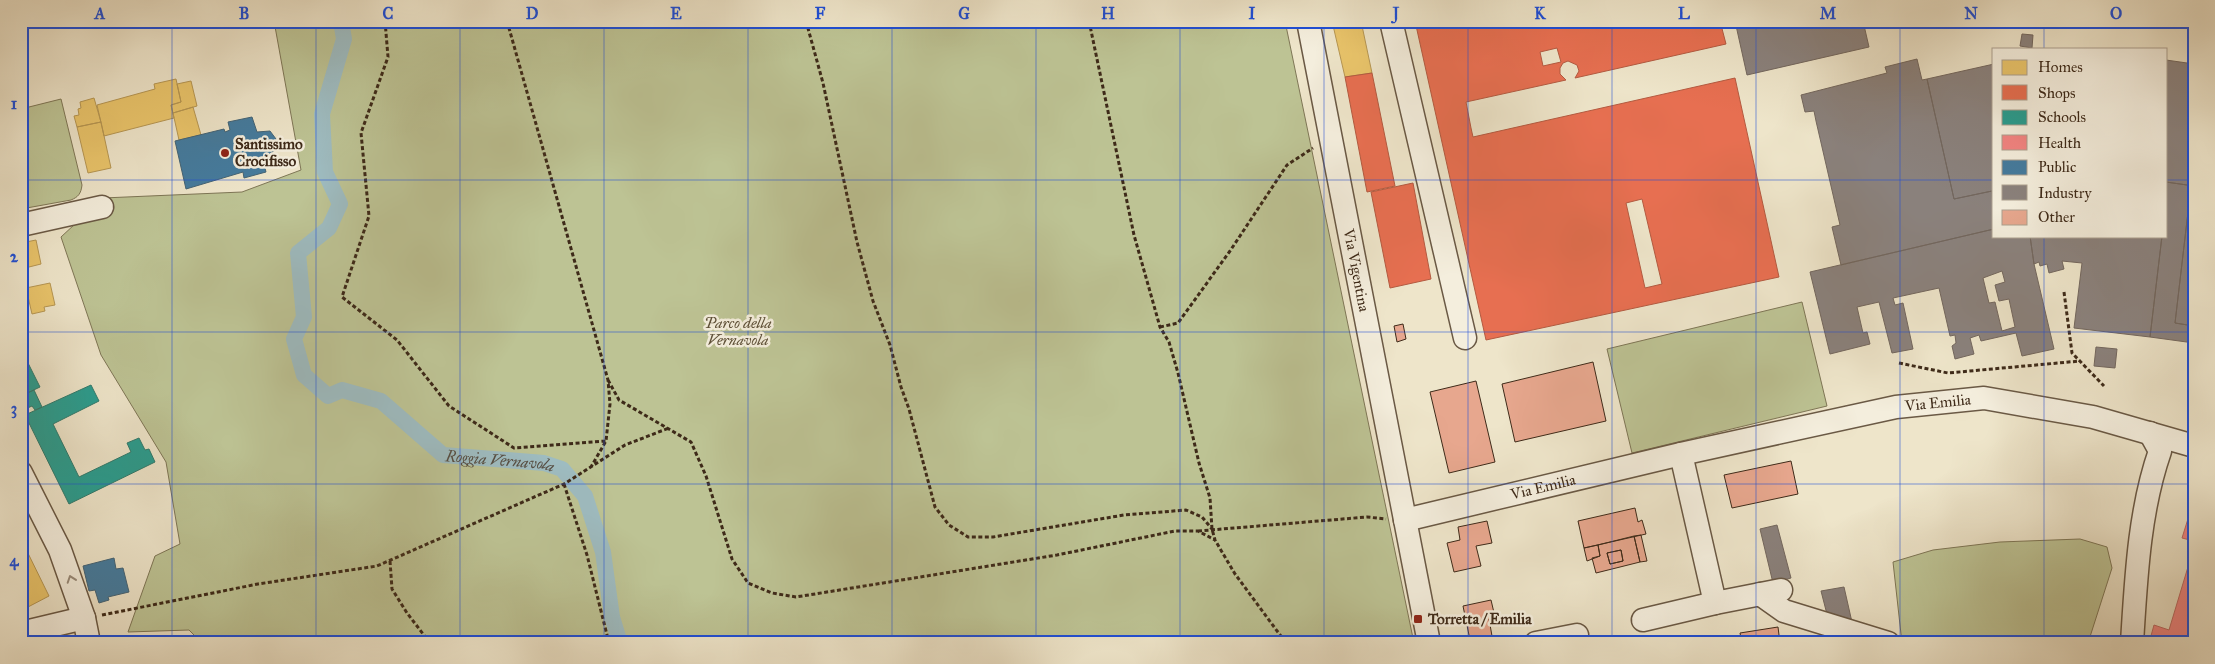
<svg xmlns="http://www.w3.org/2000/svg" width="2215" height="664" font-family="'IM FELL Great Primer',serif">
	<style>
		.green { fill: #bdc394; stroke: #7e7656 }
		.homes { fill: #e9c46a; stroke: #b69652 }
		.shops { fill: #e76f51; stroke: #b45a40; fill-rule: evenodd }
		.schools { fill: #2a9d8f; stroke: #307a6c }
		.health { fill: #f28482; stroke: #bc6962 }
		.public { fill: #457b9d; stroke: #436375 }
		.industry { fill: #8a817c; stroke: #73675e; fill-rule: evenodd }
		.lines { fill: none; stroke-linecap: round; stroke-linejoin: round }
		.canal { stroke: #9ebcc1; stroke-width: 16 }
		.building { fill: #e7a78e; stroke: #3e2a19; fill-rule: evenodd }
		.minor-casing { stroke: #6a5945; stroke-width: 25 }
		.path { stroke: #3e2a19; stroke-width: 3; stroke-dasharray: 4 2.5; stroke-linecap: butt }
		.minor { stroke: #f4eedd; stroke-width: 22 }
		.oneway { stroke: #998c7b }
		.grid { fill: none; stroke: #1d4ed8; stroke-width: 1; stroke-opacity: 0.55 }
		.poi-dot { fill: #8f2418; stroke: #f4eedd; stroke-width: 2 }
		.labels { text-anchor: middle; stroke-width: 5; stroke-linejoin: round; paint-order: stroke }
		.poi-label { font-size: 15px; font-weight: bold; fill: #3e2a19; stroke: #f4eedd; text-anchor: start }
		.street-label { font-size: 15px; fill: #3e2a19; stroke: #f4eedd }
		.park-label { font-size: 15px; font-style: italic; fill: #5e5038; stroke: #f4eedd }
		.water-label { font-size: 16px; font-style: italic; fill: #564e43; stroke: #f4eedd }
		.neatline { fill: none; stroke: #1d4ed8; stroke-width: 2 }
		.grid-label { font-size: 16px; text-anchor: middle; font-weight: bold; fill: #1d4ed8 }
	</style>
	<rect width="100%" height="100%" fill="#eee5ca"/>
	<filter id="stains"><feTurbulence type="fractalNoise" baseFrequency=".004" numOctaves="4"/><feColorMatrix values="0 0 0 0 .2 0 0 0 0 .09 0 0 0 0 .02 0 0 0 .5 -.17"/></filter>
	<radialGradient id="worn" r=".72"><stop offset=".6" stop-color="#630" stop-opacity="0"/><stop offset="1" stop-color="#630" stop-opacity=".3"/></radialGradient>
	<path class="green" d="M274,21h1011l129,622h-1212l-13,-13 -61,2 27,-76 25,-12 -14,-82 -65,-107 -40,-118 42,-39 139,-6 59,-22z
		M61,99l21,86c-1,9 -4,12 -11,15l-50,9v-100z
		M1802,302l25,104 -195,47 -25,-104z
		M2080,539l27,8 5,21 -24,75h-186l-9,-81 40,-12 67,-8z"/>
	<path class="homes" d="M1332,21h29l11,52 -27,4z
		M176,79l5,23 -10,3 3,13 -70,18 -7,-31 58,-16 -1,-5z
		M191,81l6,25 -24,7 -2,-8 10,-3 -4,-18z
		M94,98l7,24 -24,5 -3,-11 5,-1 -1,-6 3,-1 -1,-6z
		M193,107l8,28 -22,5 -6,-27z
		M101,122l10,46 -23,5 -11,-46z
		M36,240l5,24 -20,5v-26z
		M50,283l5,22 -11,2 1,4 -13,3 -6,-26z
		M21,539l28,57 -21,11 -7,-15z"/>
	<path class="shops" d="M1415,21h305l6,23 -151,34 4,-7 -2,-6 -9,-4 -5,2 -3,5v6l6,6 -100,22 5,26 2,9 262,-59 44,199 -293,63zM1557,48l4,14 -18,4 -3,-14zM1642,199l20,85 -17,4 -19,-85z
		M1372,73l23,113 -28,6 -22,-115z
		M1413,183l18,96 -41,9 -19,-96z"/>
	<path class="schools" d="M21,349l19,38 -19,9z
		M91,385l8,16 -46,23 26,53 52,-25 -4,-9 12,-5 6,12 4,-1 6,13 -86,42 -44,-89z
		M34,390l8,17 -7,3 -3,-4 -11,5v-15z"/>
	<path class="health" d="M2192,506l2,1v34l-12,-3z
		M2194,547v96h-45l5,-18 15,5z"/>
	<path class="public" d="M252,117l5,15 13,-1 6,8 -3,13 -11,5 4,15 -22,6 -1,-6 -57,17 -11,-48 49,-12 1,3 5,-2 -2,-8z
		M114,558l2,11 7,-1 6,24 -21,5 1,3 -10,3 -4,-13 -6,1 -6,-25z"/>
	<path class="industry" d="M1735,21h128l6,26 -122,28z
		M2022,34l11,1 -1,13 -12,-2z
		M1917,59l5,21 5,-1 27,120 38,-8 2,38 -153,36 -9,-38 8,-2 -24,-104 -2,-10 -9,1 -4,-17 86,-22 -2,-6z
		M2166,60l28,4v122l-28,-4z
		M1994,64v133l-2,-6 -38,8 -27,-120z
		M2166,182l28,4v9h-4l-15,128 19,3v17l-44,-6 12,-101h4z
		M2190,195h4v131l-19,-3z
		M1994,229v7h36l4,28 20,85 -32,7 -6,-23 -35,8 -2,-6 -9,3 4,16 -19,5 -3,-13 4,-3 -1,-8 -5,1 -11,-48 -46,10 2,7 8,-2 10,46 -21,4 -13,-51 -22,5 6,26 4,-1 3,12 -40,10 -20,-82zM2002,271l3,11 -10,3 4,16 10,-2 6,28 -13,4 -7,-29 -6,1 -6,-25z
		M2030,236h132l-12,101 -76,-9 8,-65 -20,-2 2,8 -15,4 -2,-9 -7,2 -1,-4 -5,2z
		M2096,347l21,2 -2,19 -21,-2z
		M1777,525l14,53 -18,5 -13,-54z
		M1844,587l10,44 -25,-9 -8,-31z"/>
	<g class="lines">
		<path class="canal" id="s1" d="M341,21l3,18 -22,75 3,58 15,32 -11,24 -31,25 6,64 -10,22 10,36 24,21 14,-6 39,11 62,54 101,8 18,6 23,27 18,56 9,65 8,26"/>
	</g>
	<path class="building" d="M1403,324l3,15 -9,3 -3,-16z
		M1593,362l13,59 -91,21 -13,-58z
		M1476,381l19,81 -46,11 -19,-81z
		M1791,461l7,33 -66,14 -8,-33z
		M1635,508l3,14 4,-2 4,14 -62,14 -6,-27z
		M1487,521l5,22 -16,3 5,20 -27,6 -7,-29 13,-3 -2,-13z
		M1641,535l6,26 -7,1 -6,-26z
		M1634,536l6,26 -44,11 -4,-15 8,-2 -2,-11zM1621,550l2,11 -13,3 -3,-11z
		M1598,545l2,11 -13,5 -3,-13z
		M1621,550l2,11 -13,3 -3,-11z
		M1491,600l4,17 -6,2 3,17 -22,4 -7,-34z
		M1778,627l2,16h-38l-2,-10z
		M1681,638l1,5h-24l18,-4z"/>
	<g class="lines">
		<defs>
			<g id="minor">
				<path id="s2" d="M1308,21l121,622"/>
				<path d="M1391,21l74,317"/>
				<path d="M21,225l81,-18"/>
				<path d="M1681,454l34,149 66,-13"/>
				<path d="M21,473l39,77 24,68 5,25"/>
				<path id="s3" d="M1405,520l276,-66 215,-47 88,-9 109,19 101,29"/>
				<path d="M1760,594l24,17 104,32"/>
				<path d="M1643,620l72,-17"/>
				<path d="M21,633l63,-15"/>
				<path d="M1536,643l41,-8"/>
				<path d="M2132,643c4,-64 7,-132 28,-192l-10,-18"/>
			</g>
		</defs>
		<use href="#minor" class="minor-casing"/>
		<path class="path" d="M385,21l3,36 -27,76 8,83 -27,81 55,43 52,66 65,42 92,-7
			M507,21l101,359 2,24 -4,37 -15,26
			M806,21l17,62 34,159 16,59 17,44 11,42 8,22 26,98 14,18 19,12h25l131,-22 62,-5 16,7 10,12
			M1089,21l45,214 26,92 9,15 9,31 21,90 11,35 2,31 3,11 20,34 51,69
			M2064,292l8,61 32,33
			M1160,327l18,-4 52,-72 57,-86 26,-17
			M1899,363l49,10 132,-12
			M608,380l11,20 72,42 15,34 26,83 16,24 24,10 24,4 261,-42 118,-24h23l17,9
			M564,484l23,71 22,88
			M1198,531l169,-14 19,2
			M390,561l2,28 15,24 23,30
			M102,615l156,-31 119,-18 187,-82 61,-39 44,-17"/>
		<use href="#minor" class="minor"/>
	</g>
	<defs><path id="oneway-chevron" d="M-2-3.5L2.5 0L-2 3.5" fill="none" stroke-width="1.6" stroke-linecap="round" stroke-linejoin="round" transform="scale(1.25)"/></defs>
	<use class="oneway" href="#oneway-chevron" transform="translate(71 579) rotate(-109)"/>
	<path class="grid" d="M172,21v622M316,21v622M460,21v622M604,21v622M748,21v622M892,21v622M1036,21v622M1180,21v622M1324,21v622M1468,21v622M1612,21v622M1756,21v622M1900,21v622M2044,21v28M21,180h1973M2166,180h28M2044,236v407M21,332h2173M21,484h2173"/>
	<g class="poi-dot">
		<circle cx="225" cy="153" r="5"/>
		<rect x="1413" y="614" width="10" height="10" rx="2.5"/>
	</g>
	<g class="labels">
		<g class="poi-label">
			<text x="235" y="149">Santissimo<tspan x="235" dy="17">Crocifisso</tspan></text>
			<text x="1428" y="624">Torretta / Emilia</text>
		</g>
		<g class="street-label">
			<text dy="5" stroke="none"><textPath href="#s2" startOffset="254">Via Vigentina</textPath></text>
			<text dy="5" stroke="none"><textPath href="#s3" startOffset="546">Via Emilia</textPath></text>
			<text dy="5" stroke="none"><textPath href="#s3" startOffset="142">Via Emilia</textPath></text>
		</g>
		<g class="park-label">
			<text x="738" y="328">Parco della<tspan x="738" dy="17">Vernavola</tspan></text>
		</g>
		<g class="water-label">
			<text dy="6" stroke="none"><textPath href="#s1" startOffset="609">Roggia Vernavola</textPath></text>
		</g>
	</g>
	<rect width="2215" height="664" fill="none" stroke="#eee5ca" stroke-width="55"/>
	<rect x="1992" y="48" width="175" height="190" fill="#f4eedd" stroke="#aba08f"/>
	<rect x="2002" y="60" width="25" height="15" fill="#e9c46a" stroke="#aba08f"/>
	<text x="2038" y="72" font-size="15" fill="#3e2a19">Homes</text>
	<rect x="2002" y="85" width="25" height="15" fill="#e76f51" stroke="#aba08f"/>
	<text x="2038" y="98" font-size="15" fill="#3e2a19">Shops</text>
	<rect x="2002" y="110" width="25" height="15" fill="#2a9d8f" stroke="#aba08f"/>
	<text x="2038" y="122" font-size="15" fill="#3e2a19">Schools</text>
	<rect x="2002" y="135" width="25" height="15" fill="#f28482" stroke="#aba08f"/>
	<text x="2038" y="148" font-size="15" fill="#3e2a19">Health</text>
	<rect x="2002" y="160" width="25" height="15" fill="#457b9d" stroke="#aba08f"/>
	<text x="2038" y="172" font-size="15" fill="#3e2a19">Public</text>
	<rect x="2002" y="185" width="25" height="15" fill="#8a817c" stroke="#aba08f"/>
	<text x="2038" y="198" font-size="15" fill="#3e2a19">Industry</text>
	<rect x="2002" y="210" width="25" height="15" fill="#e7a78e" stroke="#aba08f"/>
	<text x="2038" y="222" font-size="15" fill="#3e2a19">Other</text>
	<rect x="28" y="28" width="2160" height="608" class="neatline"/>
	<g class="grid-label">
		<text x="100" y="19">A</text>
		<text x="244" y="19">B</text>
		<text x="388" y="19">C</text>
		<text x="532" y="19">D</text>
		<text x="676" y="19">E</text>
		<text x="820" y="19">F</text>
		<text x="964" y="19">G</text>
		<text x="1108" y="19">H</text>
		<text x="1252" y="19">I</text>
		<text x="1396" y="19">J</text>
		<text x="1540" y="19">K</text>
		<text x="1684" y="19">L</text>
		<text x="1828" y="19">M</text>
		<text x="1971" y="19">N</text>
		<text x="2116" y="19">O</text>
		<text x="14" y="109">1</text>
		<text x="14" y="262">2</text>
		<text x="14" y="414">3</text>
		<text x="14" y="566">4</text>
	</g>
	<rect width="100%" height="100%" filter="url(#stains)"/>
	<rect width="100%" height="100%" fill="url(#worn)"/>
</svg>
